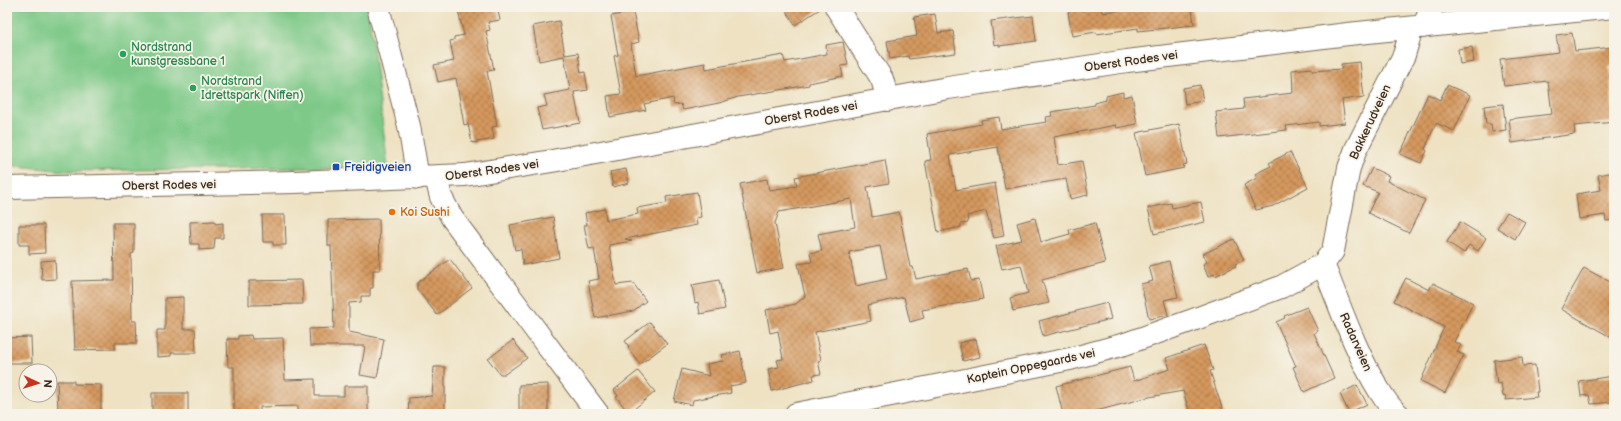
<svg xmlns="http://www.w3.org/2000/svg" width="1621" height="421" font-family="'Balsamiq Sans',sans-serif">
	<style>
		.garden { fill: #7ec988; stroke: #5c7a53 }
		.building { fill: url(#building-cross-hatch); fill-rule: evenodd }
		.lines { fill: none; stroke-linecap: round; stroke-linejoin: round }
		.minor-casing { stroke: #7a6a58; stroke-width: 24 }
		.minor { stroke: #fff; stroke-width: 22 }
		.leisure-dot { fill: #2e9e5b; stroke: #f7f3e8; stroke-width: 1.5 }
		.transit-dot { fill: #1a4fb4; stroke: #f7f3e8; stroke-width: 1.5 }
		.food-dot { fill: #e8710a; stroke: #f7f3e8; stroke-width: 1.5 }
		.labels { text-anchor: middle; stroke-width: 3.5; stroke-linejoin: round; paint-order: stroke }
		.leisure-label { font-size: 12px; fill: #27864d; stroke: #f7f3e8; text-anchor: start }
		.street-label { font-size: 12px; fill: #3b2a1e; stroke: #f7f3e8 }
		.transit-label { font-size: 12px; fill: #164399; stroke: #f7f3e8; text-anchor: start }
		.food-label { font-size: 12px; fill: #c56008; stroke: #f7f3e8; text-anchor: start }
	</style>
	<defs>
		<pattern id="building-cross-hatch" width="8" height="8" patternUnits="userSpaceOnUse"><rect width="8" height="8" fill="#d5995f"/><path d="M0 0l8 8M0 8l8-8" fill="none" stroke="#ae7d4e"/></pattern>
	</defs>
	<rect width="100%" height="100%" fill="#f7f3e8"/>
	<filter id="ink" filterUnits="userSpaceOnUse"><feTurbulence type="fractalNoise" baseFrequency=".025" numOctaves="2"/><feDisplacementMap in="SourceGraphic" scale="8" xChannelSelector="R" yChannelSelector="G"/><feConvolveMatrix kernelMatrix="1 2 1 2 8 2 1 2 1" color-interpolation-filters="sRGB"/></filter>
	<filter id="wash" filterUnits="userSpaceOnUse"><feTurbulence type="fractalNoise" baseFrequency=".012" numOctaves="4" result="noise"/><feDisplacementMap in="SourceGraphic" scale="16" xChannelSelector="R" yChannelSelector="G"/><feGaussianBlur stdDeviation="0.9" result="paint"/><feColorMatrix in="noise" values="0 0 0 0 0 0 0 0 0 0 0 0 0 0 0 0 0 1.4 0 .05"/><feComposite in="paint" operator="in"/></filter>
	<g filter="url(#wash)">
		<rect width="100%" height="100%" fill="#eee2c3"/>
		<path class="garden" d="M7,7h361l20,160 -324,4 -57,-6z"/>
		<g id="blocks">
			<path class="building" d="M457,7h40l3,13 -12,2 2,8 -4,1 8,39 -7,1 10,55 -5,1 2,12 -22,4 -4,-19 -4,1 -8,-47 -18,4 -4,-17 20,-4 -4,-20 4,-1v-3l10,-2z
				M784,7h39l-28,18z
				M1101,7l1,6 34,-6h56l2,18 -56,6v-3l-41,6 -1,-2 -24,4 -4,-24z
				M633,12l6,30 -8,2 5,32 69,-13 1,6 77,-14 2,7 42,-8 -1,-9 17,-3 5,23 -7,1 2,10 -34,7v2l-71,12 -19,6 -36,7 -2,-6 -7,1 -1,-7 -29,6 2,6 -36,7 -3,-21 14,-2 -7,-38 4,-1 -7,-39z
				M935,14l3,19 15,-2 3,22 -47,6 -1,-3 -18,3 -3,-18 30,-5 -3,-19z
				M1033,16l3,25 -37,5v-2l-5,1 -3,-24z
				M559,21l6,34 13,-2 3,20 4,-1 3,18 -14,2 6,31 -38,7 -5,-22 10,-2 -3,-11 26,-5 -6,-34 -25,5 -6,-35z
				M1572,33l3,18 39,-4v19l-5,1 5,55 -40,4 1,8 -63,9 -3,-24 43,-5 -4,-33 -44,5 -4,-27 59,-7 -3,-17z
				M1472,47l2,15 -14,2 -2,-15z
				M1360,62l4,35 -22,3 3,23 -26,3v-4l-33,4 1,4 -68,8 -3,-26 28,-3 -1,-10 50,-6 -1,-23 20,-2v3l30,-2 -1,-5z
				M1200,85l3,16 -18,3 -2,-16z
				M1447,85l23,10 -16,36 -18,-8 -11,26 2,2 -6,12 -21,-9 28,-60 12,6z
				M1123,92v5l9,-2 5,29 -20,4 -1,-3 -62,12 4,28 24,-4 6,34 -18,4 -4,-20 -61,10 -7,-42 -48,8 6,35 39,-7 9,53 -10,2 -8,-27 -19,5 1,7 -7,1v3l-23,5 -13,-71 6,-1 -4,-26 55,-10 -1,-4 18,-3 2,12 46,-7 -1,-5 6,-1 -1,-4 44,-7v-2l11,-3v-4z
				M1503,104l3,26 -14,2 -1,-8h-5l-2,-18z
				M1179,124l8,40 -4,1 1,3 -39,8 -9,-43z
				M1290,152l18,35 -35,19 -17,4 -12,-25 13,-7 -2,-4 16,-8 -2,-3z
				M885,160l4,23 -22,4 5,30 27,-5 11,55h3l3,12 52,-10 3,12 8,-1 4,19 -61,11 2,8 -14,4 -6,-25 -36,8 3,16 -56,11 6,28 -3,1 3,13 -8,1 1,5 -42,11 -4,-22 11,-2 -2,-7 6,-1 -5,-28 -8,2 -4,-23 30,-6 9,-8 -7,-32 14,-2 -2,-9 12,-2 -4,-17 37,-7 -4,-28 -72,13 -4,11 9,45 -27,5 -17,-89 27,-5 2,11 28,-4 -2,-9zM880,246l7,33 -31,7 -7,-34z
				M1372,168l17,8 -2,5 38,19 -16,33 -41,-20 10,-21 -15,-6z
				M626,169l3,14 -16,4 -3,-15z
				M1614,172v48l-8,1 -1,-6 -26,4 -3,-25 25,-4 -3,-15z
				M697,192l4,25 -5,1 1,7 -72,14 7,2 -23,4 7,40 17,-2 13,18 -13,10 -38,7 -7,-37 11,-2 -5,-31 -5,1 -5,-24h3l-2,-12 20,-4 1,11 32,-6 -1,-6 30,-5 -1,-6z
				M1201,202l4,20 -51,12 -6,-26 23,-5 1,5z
				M1507,212l18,10 -10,17 -18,-11z
				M262,215h23l1,30h-13v-3h-10z
				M553,217l6,41 -36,7 -2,-16 -6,1 -5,-25z
				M1035,218l6,24 29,-8 -1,-4 26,-7 10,40 -63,17 7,23 -36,8 -3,-13 18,-5 -7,-28 -19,4 -6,-23 26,-6 -5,-17z
				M379,219l1,51h-7v18h-3v8h-9v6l-12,1v29l35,7 -7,39 -17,-3 5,-29h-55l-1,-17 25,-1 -3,-82h-3v-26z
				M215,221v3l8,-1v15h-8l-1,11 -15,1v-6h-8l-1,-22z
				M1460,222l26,16 -8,13 -9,-6 -5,8 -17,-11z
				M113,223h21v30l-3,1 1,67h4l1,22h-22v6l-40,1 -3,-69 42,-1z
				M19,225h25l1,28 -16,1v-9h-10z
				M1234,239l10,21 -9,4 1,2 -21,10 -1,-2 -6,3 -5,-13 4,-2 -4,-8z
				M450,259l22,29 -35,27 -20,-26v-6z
				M55,260l1,19 -14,1 -1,-19z
				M1169,261l9,36 -14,3 4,15 -19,4 -8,-35 12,-3 -4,-15z
				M1584,268l30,16v55l-53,-30z
				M1406,278l23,12 4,-7 40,20 -19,39 7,3 -4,7 7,3 -19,38 -24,-12 23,-54 -50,-26z
				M302,280l1,24 -54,1v-24z
				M719,280l6,29 -25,5 -2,-12 -3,1 -3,-18z
				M183,297v32h12l1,24h-25v3l-14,1v-27h8v-32z
				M1107,303l4,16 -68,17 -4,-15z
				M1307,307l11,24 -4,2 20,45 -30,14 -11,-25 3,-1 -20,-44 9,-4 -1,-2z
				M650,322l17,22 -27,20 -12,-16 1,-1 -4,-6z
				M251,335l1,4 31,-1 2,42 30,-1v17h29v-10h24v28h-70v-8l-38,1v7h-26v-47h-6l-1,-28h11v-3z
				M31,337l1,26h-25v-25z
				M976,339l4,18 -17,4 -4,-18z
				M513,340l14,18 -22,16h-5l-12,-15z
				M1204,345l9,25 -3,1 14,43h-34l-7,-23 -34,6 -64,17h-22l-7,-28 74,-19 4,14 36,-12 -4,-11z
				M740,351l6,32 -16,3 1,7 -38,7 -1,5 -18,-4 8,-32 27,7 -2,-12 16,-3 -1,-6z
				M1522,357l1,9 12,-1 3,27h-2l1,5 -31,3 -1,-5 -2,1 -2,-13 -4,1 -3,-24z
				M434,367h11v47h-37l1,-16 23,-2z
				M638,371l17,21 -26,21 -13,-16 2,-1 -4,-6z
				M1614,376v26l-23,2 -2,-9 -8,1 -2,-15z
				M57,381h17v3l27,1v29h-43z
				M548,384v30h-29v-29z
				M1357,385l10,19 -18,9 -9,-19z
				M152,393h36v21h-36z"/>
		</g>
	</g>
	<g filter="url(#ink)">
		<use href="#blocks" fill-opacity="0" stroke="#7a6a58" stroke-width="1"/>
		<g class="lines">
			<defs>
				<path id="minor" d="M378,7l31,119 9,52
					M836,7l46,72 6,21
					M1423,27l9,-20
					M436,178l5,19 11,21 146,196
					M7,188l288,-6 170,-7 87,-14 396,-73 179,-27 221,-27 266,-27
					M1323,264c17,42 32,87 56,126 5,8 11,18 19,24
					M796,414l274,-55 55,-15 68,-24 88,-33 42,-23 10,-13 16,-83 7,-19 48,-94 8,-27"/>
			</defs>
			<use href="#minor" class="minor-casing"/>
			<use href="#minor" class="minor"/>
		</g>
	</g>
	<g class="leisure-dot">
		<circle cx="123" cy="54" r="4"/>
		<circle cx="193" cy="88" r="4"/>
	</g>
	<rect class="transit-dot" x="332" y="163" width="8" height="8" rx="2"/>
	<circle class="food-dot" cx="392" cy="212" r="4"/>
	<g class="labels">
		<g class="leisure-label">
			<text x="131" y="51">Nordstrand<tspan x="131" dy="14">kunstgressbane 1</tspan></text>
			<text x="201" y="85">Nordstrand<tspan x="201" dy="14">Idrettspark (Niffen)</tspan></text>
		</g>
		<g class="street-label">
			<text transform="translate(1131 61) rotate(-8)" y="4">Oberst Rodes vei</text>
			<text transform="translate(811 113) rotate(-10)" y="4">Oberst Rodes vei</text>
			<text transform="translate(1370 122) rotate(-65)" y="4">Bakkerudveien</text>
			<text transform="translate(492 170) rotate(-8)" y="4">Oberst Rodes vei</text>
			<text transform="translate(169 185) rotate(-1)" y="4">Oberst Rodes vei</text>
			<text transform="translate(1356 342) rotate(66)" y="4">Radarveien</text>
			<text transform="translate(1031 366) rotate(-12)" y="4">Kaptein Oppegaards vei</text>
		</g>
		<g class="transit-label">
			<text x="344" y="171">Freidigveien</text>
		</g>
		<g class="food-label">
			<text x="400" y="216">Koi Sushi</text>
		</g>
	</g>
	<rect width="1621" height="421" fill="none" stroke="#f7f3e8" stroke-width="24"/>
	<g transform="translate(38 383) rotate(94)"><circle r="19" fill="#f7f3e8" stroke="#aca397"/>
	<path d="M0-3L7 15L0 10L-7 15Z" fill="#c8321e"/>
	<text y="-6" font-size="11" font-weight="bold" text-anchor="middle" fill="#3b2a1e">N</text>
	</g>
</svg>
